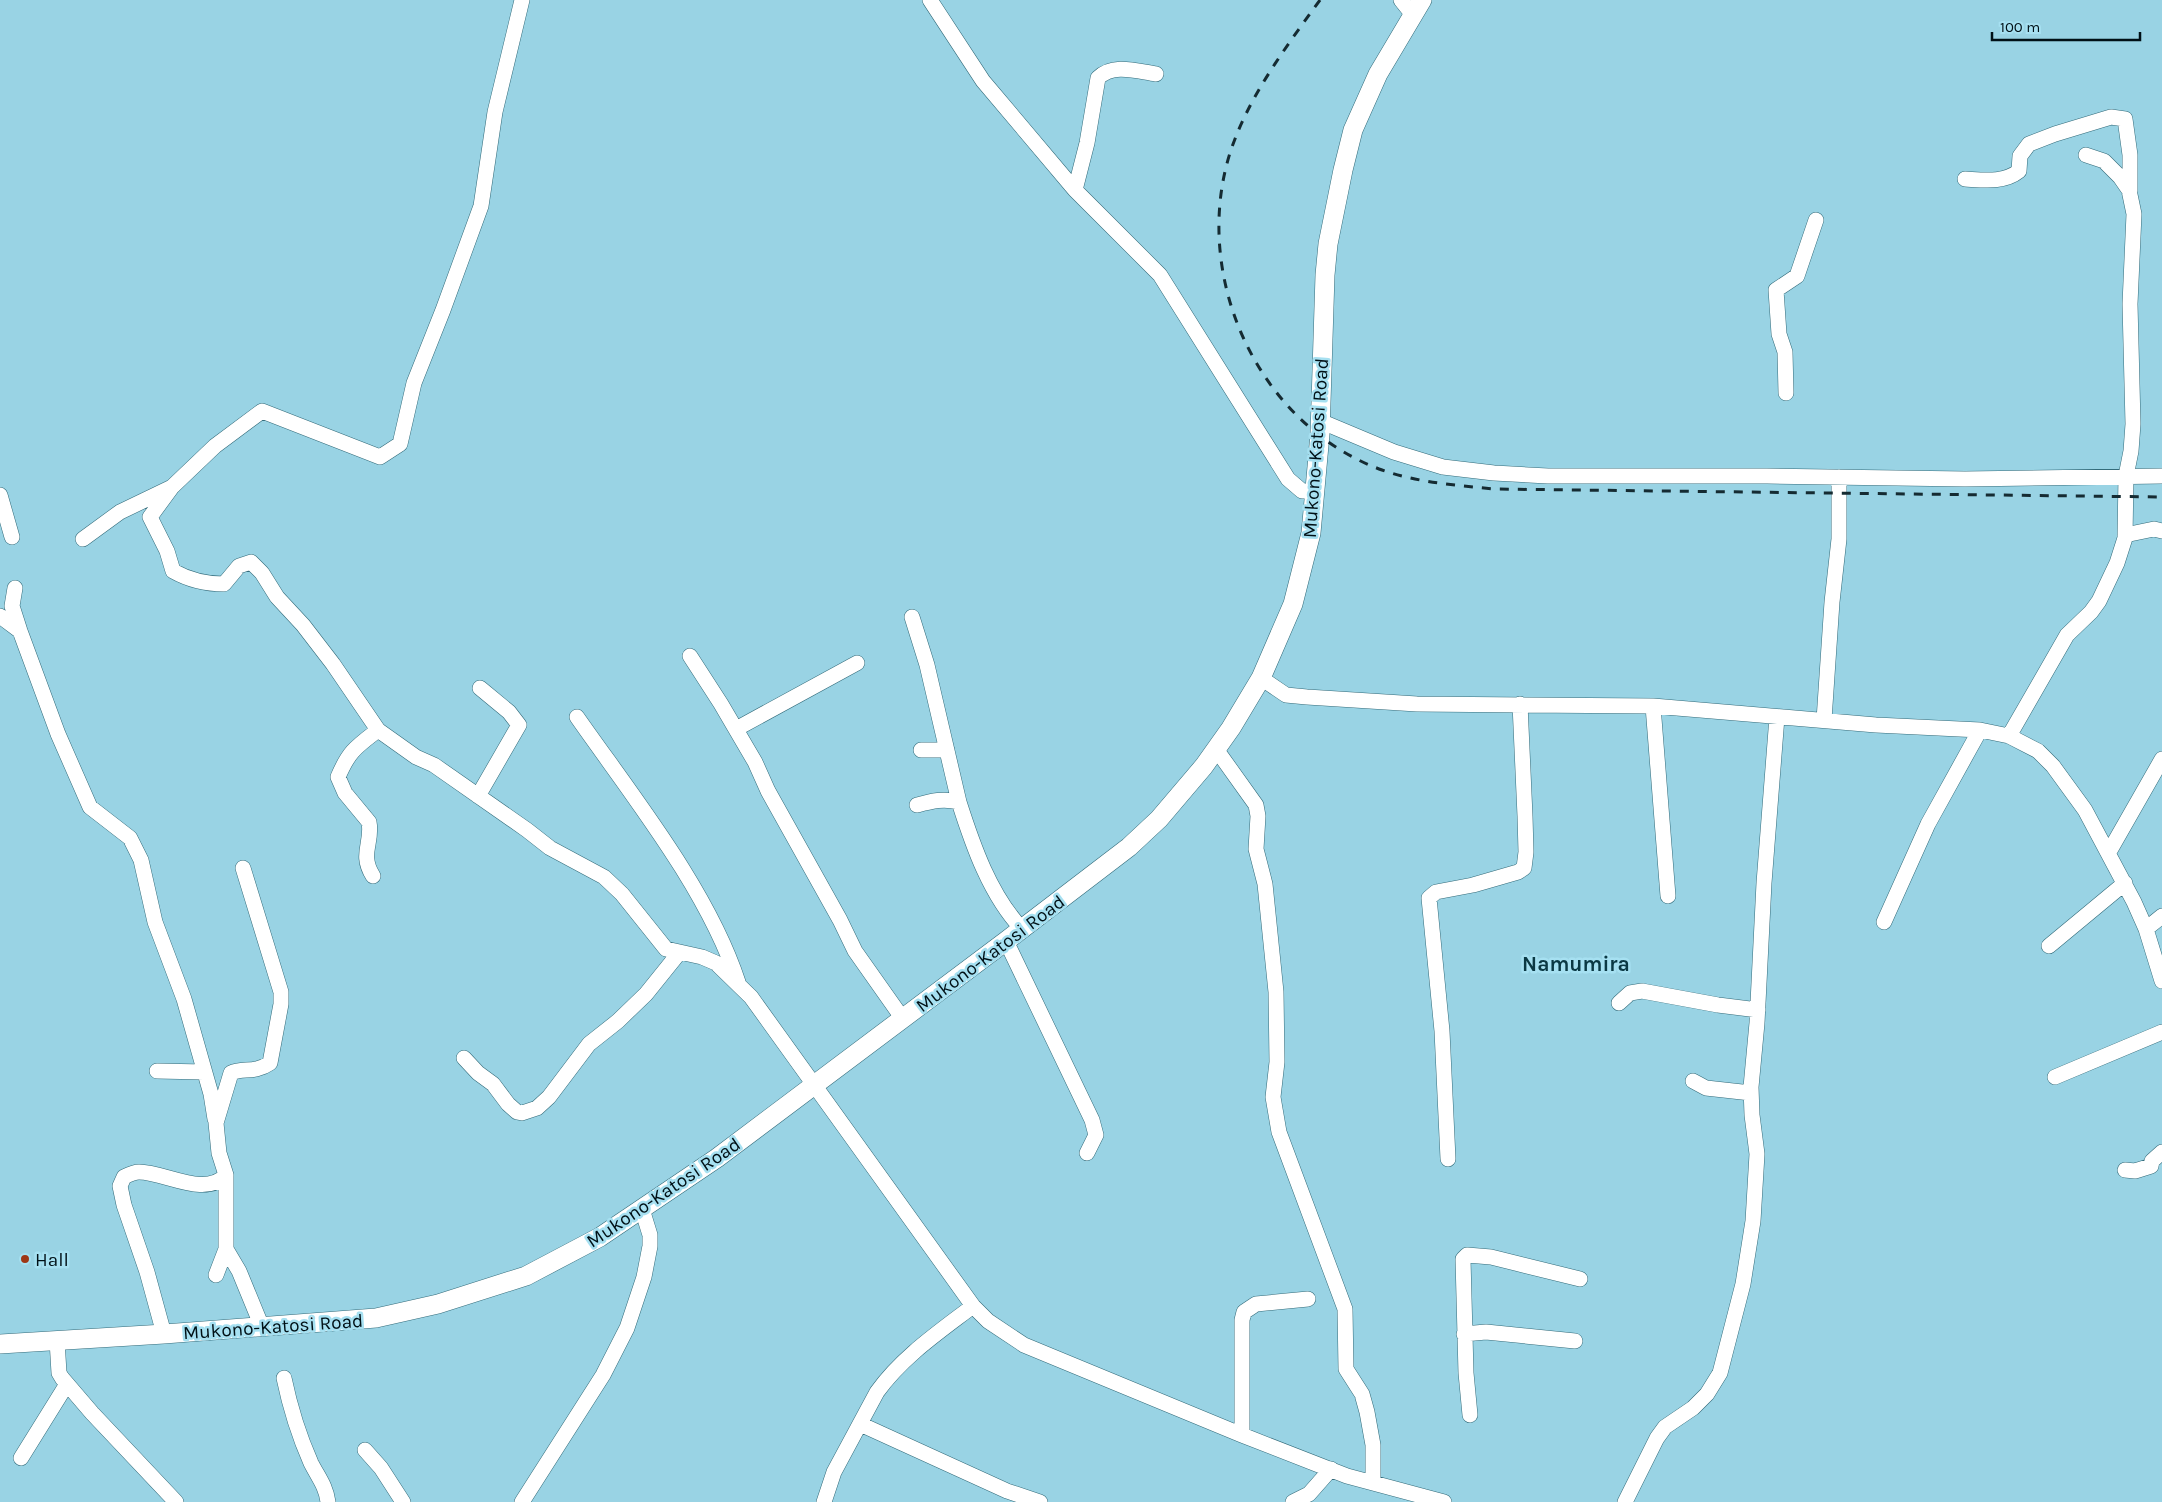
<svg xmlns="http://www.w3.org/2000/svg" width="2162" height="1502" font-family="Karla,sans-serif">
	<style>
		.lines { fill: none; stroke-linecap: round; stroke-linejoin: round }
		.minor-casing { stroke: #336b7a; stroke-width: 16 }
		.major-casing { stroke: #336b7a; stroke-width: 20 }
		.minor { stroke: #fff; stroke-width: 15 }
		.major { stroke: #fff; stroke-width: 19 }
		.rail { stroke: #152b32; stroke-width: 3; stroke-dasharray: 9 9; stroke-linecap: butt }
		.poi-dot { fill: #9e3716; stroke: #a6e0f1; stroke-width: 2 }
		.labels { text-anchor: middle; stroke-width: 5; stroke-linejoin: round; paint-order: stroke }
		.street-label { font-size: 19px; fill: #001016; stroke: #a6e0f1 }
		.poi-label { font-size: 19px; fill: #001016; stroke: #a6e0f1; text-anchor: start }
		.quarter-label { font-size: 21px; font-weight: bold; fill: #0b3944; stroke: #a6e0f1 }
	</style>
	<rect width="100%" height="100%" fill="#99d3e4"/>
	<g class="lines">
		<defs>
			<path id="minor" d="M930,0l53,81 92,109 85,85 128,204 14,12h13
				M1401,0l12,15
				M1965,179c19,1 39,4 54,-8l1,-15 9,-12 26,-10 56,-17 14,2 5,36v36
				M1075,190l12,-47 11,-65c15,-15 38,-7 58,-4
				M1786,393l-1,-41 -6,-18 -3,-44 21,-14 19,-56
				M1320,421l74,31 49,15 51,6 54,3h219l198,3 197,-3
				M172,487l-22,30 17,34 6,20c16,9 33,13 51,13l15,-18 12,-4 11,11 15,24 26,28 30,39 45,66 38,27 18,8 93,65 23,18 54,29 18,17 44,55 36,8 14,6 35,34 222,309 15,15 36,24 218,90 105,41 97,26
				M0,495l12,42
				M2125,535l29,-6 8,2
				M83,539l37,-27 52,-25 43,-41 47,-35 118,46 20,-13 14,-61 29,-73 38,-104 14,-94 27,-112
				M15,588l-3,18 8,25 38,103 32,73 40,31 11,22 14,62 29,77 27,95 4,25
				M0,616l20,15
				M912,617l15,48 32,137c-16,-4 -27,-1 -42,3
				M690,656l31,48 34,58 13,29 72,129 15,31 48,68
				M1261,678l25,17 21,2 110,7 236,2 223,19 104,5 29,6 29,15 15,15 32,44 49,92 12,27 16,52
				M1653,706l15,190
				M577,717c56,80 131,173 161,265
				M1824,720l8,-118 7,-63v-62
				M736,729l121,-66
				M2009,736l58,-101 24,-23 8,-11 18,-38 8,-25 1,-62 5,-25 2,-27 -3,-120 4,-90 -5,-24 -9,-13 -16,-16 -18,-6
				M1216,749l40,56 2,11 -2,33 9,35 11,108 1,70 -4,35 6,35 66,177 1,60 16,25 5,18 6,33v37
				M921,750h26
				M478,796l41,-71 -10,-13 -29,-24
				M959,802c14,44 31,93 63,127
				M2109,852l53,-93
				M373,876c-14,-22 0,-33 -4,-54l-24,-29 -7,-16c11,-26 18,-30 40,-47
				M1884,922l44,-98 52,-94
				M2146,929l16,-13
				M1006,941l86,179 4,15 -9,18
				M2049,946l76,-63
				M1619,1003l11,-10 12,-2 76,14 40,5
				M464,1058l14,15 15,11 15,20 9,8 5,1 15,-5 12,-11 40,-53 29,-23 28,-27 33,-41
				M157,1071l47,1
				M2055,1077l107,-45
				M1693,1081l13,7 45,5
				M1448,1159l-6,-128 -13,-133 7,-6 37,-7 45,-13 6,-4 2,-16 -1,-36 -5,-112
				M2125,1170l10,1 16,-5 1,-5 10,-9
				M226,1249l13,22 23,56
				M216,1275l10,-26v-74
				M164,1334l-17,-62 -23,-67 -4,-19 4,-9c4,-2 10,-5 15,-5 26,0 66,26 87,3l-7,-22 -3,-30 15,-50c12,-6 23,1 39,-10l11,-59v-12l-38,-124
				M1464,1334l22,-2 89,9
				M57,1340l2,33 3,5 30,35 84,89
				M284,1378c6,29 15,58 27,85 7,14 15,23 17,39
				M1470,1415l-4,-42 -3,-114 4,-4 24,2 89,22
				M860,1424l147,67 33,11
				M1242,1435v-115l2,-8 12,-8 52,-5
				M365,1450l16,18 22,34
				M21,1458l46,-74
				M522,1502l81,-127 24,-47 17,-51 6,-31v-11l-8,-26
				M824,1502l10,-30 43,-80c25,-35 62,-60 96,-86
				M1293,1502l16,-8 22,-25
				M1625,1502l32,-64 8,-11 28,-19 14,-14 13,-21 23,-89 10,-63 4,-67 -5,-39 -1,-28 6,-64 7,-140 13,-166"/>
			<path id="major" d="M0,1344l164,-10 212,-16 62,-14 88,-28 74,-39 117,-79 289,-217 123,-94 30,-28 45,-53 27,-38 30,-50 32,-74 18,-71 9,-99 5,-159 3,-31 15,-74 10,-40 25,-56 44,-74"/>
		</defs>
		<use href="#minor" class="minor-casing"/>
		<use href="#major" class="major-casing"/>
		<use href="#minor" class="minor"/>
		<use href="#major" class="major"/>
		<path class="rail" d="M1320,0c-34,47 -72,97 -90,153 -39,124 28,272 152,317 37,13 74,15 112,19l668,8"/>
	</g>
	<circle class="poi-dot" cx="25" cy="1259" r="5"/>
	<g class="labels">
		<g class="street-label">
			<text transform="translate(1315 448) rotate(-86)" y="7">Mukono-Katosi Road</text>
			<text transform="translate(990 953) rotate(-37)" y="7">Mukono-Katosi Road</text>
			<text transform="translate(663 1192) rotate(-34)" y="7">Mukono-Katosi Road</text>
			<text transform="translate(273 1326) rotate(-4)" y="7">Mukono-Katosi Road</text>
		</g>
		<g class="poi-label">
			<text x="35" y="1266">Hall</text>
		</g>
		<g class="quarter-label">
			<text x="1576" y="971">Namumira</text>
		</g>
	</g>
	<path d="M1992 32v8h148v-8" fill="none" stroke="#001016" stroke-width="2.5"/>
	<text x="2000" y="32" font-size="15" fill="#001016" stroke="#a6e0f1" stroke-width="4" paint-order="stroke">100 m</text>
</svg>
